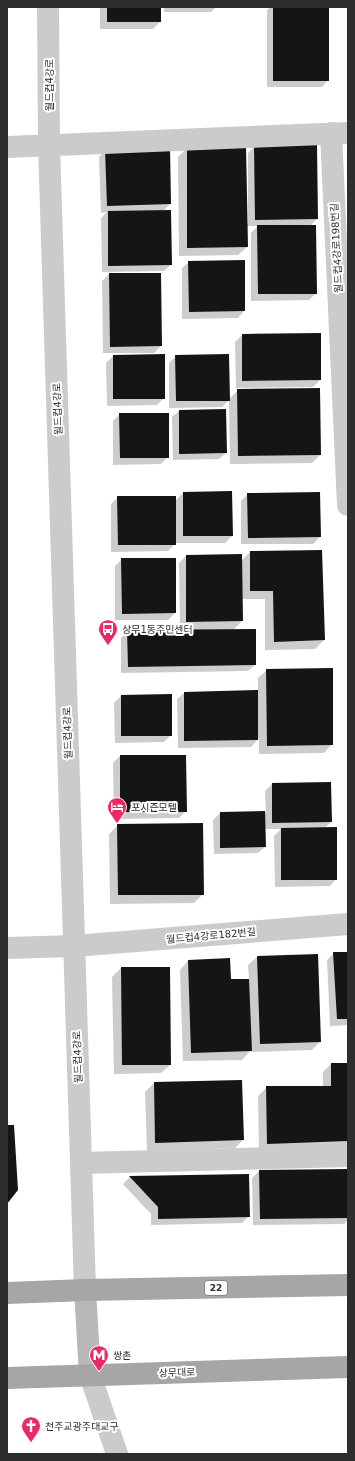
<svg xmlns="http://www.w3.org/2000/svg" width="355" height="1461" font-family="'DejaVu Sans','Noto Sans KR',sans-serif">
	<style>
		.shadow { fill: #0003 }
		.building { fill: #151515 }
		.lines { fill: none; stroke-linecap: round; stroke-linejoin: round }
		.minor { stroke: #cbcbcb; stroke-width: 22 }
		.tertiary { stroke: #cbcbcb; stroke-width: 22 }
		.secondary { stroke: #b8b8b8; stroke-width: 22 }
		.primary { stroke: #a6a6a6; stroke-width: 22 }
		.labels { text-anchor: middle; stroke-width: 4; stroke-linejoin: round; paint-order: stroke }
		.shield { fill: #fff; stroke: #6d6d6d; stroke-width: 1 }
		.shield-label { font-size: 9px; font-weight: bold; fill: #2e2e2e }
		.street-label { font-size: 10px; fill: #2e2e2e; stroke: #fff }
		.poi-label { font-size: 10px; fill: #2e2e2e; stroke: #fff; text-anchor: start }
	</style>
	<rect width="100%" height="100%" fill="#fff"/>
	<path class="shadow" d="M100,7h60v15l-7,7h-53z
		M164,7h52l-5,5h-47z
		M270,7h58v73l-6,7h-55v-77z
		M255,146l62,73 -7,7 6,67 -7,7 -58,1v-68l7,-7h-12l1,21 -9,8 -59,1 -1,-99 9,-9 59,76h2v-71z
		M106,150l64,54 -7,7 8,54 -7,6 -62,1 -1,-54 6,-6 -6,1 -2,-56z
		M348,209v40h-1z
		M189,262l55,49 -6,7 -56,1v-51z
		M109,274h51l1,72 -7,7h-51l-1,-72z
		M242,335l78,45 -7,7 -77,1 -1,-46z
		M113,356l51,42 -7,7 -50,1 -1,-43z
		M176,356l53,43 9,-9 82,65 -8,8 -82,1 -1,-64 -7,7 -53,1v-45z
		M179,411l47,42 -7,6 -46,1 -1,-43z
		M120,414l48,43 -7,7 -48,1v-44z
		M231,492l1,44 -7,7h-50v1l-7,7 -57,1v-48l7,-7 57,4 8,-8z
		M248,494l72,43 -7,7h-72v-43z
		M321,551l3,89 -9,9 -50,1v-51h-23v22l-9,9 22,35 -7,6 -127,2v-35l7,-7 64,-1v-2h-12l-1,-65 7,-7 55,5 9,-9z
		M122,559l53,54 -7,7h-53v-54z
		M267,670l65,74 -8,9 -65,1v-16l-8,9 -73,1 -1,-49 7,-6 74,-1v-14z
		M121,696l50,39 -7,7 -49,1 -1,-40z
		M120,756l66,55 -7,7 -65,1 -1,-56z
		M272,784l59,38 -7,7 12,50 -6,7 -55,1 -1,-51 7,-7h-17l1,18 -7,6 -44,1 -1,-34 7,-7 46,-1 -1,-21z
		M118,825l85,69 -9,9 -84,1 -1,-70z
		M334,953h14v72l-18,1 -3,-66z
		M257,957l63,85 -8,8 -60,2 -1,-2 -9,10 -59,1 -3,-91 8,-9 42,19h19l-1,-15z
		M121,968h48l1,97 -9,8 -47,1 -2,-97z
		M331,1064h17v80l-5,5 -84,3 -1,-56 9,-9h56v-15z
		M241,1081l2,59 -8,8 -88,3 -2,-59 9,-9z
		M348,1170v50l-4,4 -91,1 -1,-47 7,-7z
		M248,1175l1,41 -7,7 -91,2v-11l-28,-30 7,-7z"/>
	<path class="building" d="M107,7h54v15h-54z
		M273,7h56v74h-56z
		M254,145h63l1,74 -63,1z
		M170,146l1,58 -64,2 -2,-57z
		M246,146l2,101 -61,1v-101z
		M171,210l1,55 -64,1v-55z
		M257,225h59l1,69h-59z
		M245,260v51l-56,1 -1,-51z
		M109,273h52l1,73 -52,1z
		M321,333v47l-79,1v-47z
		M165,354v45h-52v-44z
		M229,354l1,47h-54l-1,-46z
		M320,388l1,67 -83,1 -1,-67z
		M226,409l1,44 -48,1v-44z
		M119,413h50v45h-49z
		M232,491l1,45h-50v-44z
		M320,492l1,45 -73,1 -1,-45z
		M117,496h59v49h-58z
		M322,550l3,90 -51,2 -1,-51h-23v-40z
		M242,554l1,67 -57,1v-67z
		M121,558h55v55l-54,1z
		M256,629v36l-128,2 -1,-37z
		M333,668v77l-66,1 -1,-77z
		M258,690v50l-74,1v-49z
		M172,694v42h-51v-41z
		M120,755h66l1,57h-67z
		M331,782l1,40 -60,1v-40z
		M265,811l1,36 -46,1v-36z
		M203,823l1,72h-86l-1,-71z
		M337,827v53h-56v-52z
		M333,952h15v67h-11z
		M318,954l3,88 -61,2 -3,-88z
		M230,958l1,21h18l3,72 -61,2 -3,-93z
		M121,967h49l1,98h-49z
		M331,1063h17v78l-81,3 -1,-58h65z
		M242,1080l2,60 -89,3 -1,-61z
		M7,1125h7l4,65 -11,14z
		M348,1169v49l-88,1 -1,-49z
		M249,1174l1,43 -92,2v-12l-29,-31z"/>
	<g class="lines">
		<path class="minor" d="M331,133l17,372
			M7,147l341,-14
			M7,948l67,-2 274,-22
			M81,1163l267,-7"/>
		<path class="tertiary" d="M48,7l1,138 36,1145
			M90,1375l27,79"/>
		<path class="secondary" d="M85,1290l5,85"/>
		<path class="primary" d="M7,1293l78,-3 263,-5
			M7,1378l341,-11"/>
	</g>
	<defs>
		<symbol id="bus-pin" viewBox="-11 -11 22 30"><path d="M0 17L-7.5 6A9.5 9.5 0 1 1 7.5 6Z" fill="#ec2865" stroke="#fff"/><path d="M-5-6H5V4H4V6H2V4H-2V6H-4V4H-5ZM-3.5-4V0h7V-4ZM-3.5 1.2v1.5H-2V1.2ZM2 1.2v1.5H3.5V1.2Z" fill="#fff"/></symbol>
		<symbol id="hotel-pin" viewBox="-11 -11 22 30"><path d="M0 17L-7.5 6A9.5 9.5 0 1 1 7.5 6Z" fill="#ec2865" stroke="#fff"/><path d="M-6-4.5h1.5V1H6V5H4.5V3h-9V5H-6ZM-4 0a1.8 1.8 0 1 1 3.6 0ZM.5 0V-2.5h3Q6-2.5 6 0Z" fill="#fff"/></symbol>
		<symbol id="metro-pin" viewBox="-11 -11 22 30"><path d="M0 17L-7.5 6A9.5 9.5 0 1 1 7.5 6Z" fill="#ec2865" stroke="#fff"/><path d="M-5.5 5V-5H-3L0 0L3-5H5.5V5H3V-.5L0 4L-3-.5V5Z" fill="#fff"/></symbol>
		<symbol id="church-pin" viewBox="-11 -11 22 30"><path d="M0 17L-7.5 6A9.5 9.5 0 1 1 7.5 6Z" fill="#ec2865" stroke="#fff"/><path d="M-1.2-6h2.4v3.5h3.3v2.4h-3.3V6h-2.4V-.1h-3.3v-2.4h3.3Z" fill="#fff"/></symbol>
	</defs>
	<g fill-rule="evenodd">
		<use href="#bus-pin" x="97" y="618" width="22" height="30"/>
		<use href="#hotel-pin" x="106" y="796" width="22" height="30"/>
		<use href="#metro-pin" x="88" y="1344" width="22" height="30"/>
		<use href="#church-pin" x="20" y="1415" width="22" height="30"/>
	</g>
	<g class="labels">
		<rect class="shield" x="205" y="1281" width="22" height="14" rx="3"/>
		<g class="shield-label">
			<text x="216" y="1291">22</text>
		</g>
		<g class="street-label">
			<text transform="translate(49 85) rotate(-90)" y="4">월드컵4강로</text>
			<text transform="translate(336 248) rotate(-93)" y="4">월드컵4강로198번길</text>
			<text transform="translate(57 409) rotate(-92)" y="4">월드컵4강로</text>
			<text transform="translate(67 733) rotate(-92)" y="4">월드컵4강로</text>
			<text transform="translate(211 935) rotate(-5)" y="4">월드컵4강로182번길</text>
			<text transform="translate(77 1057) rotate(-92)" y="4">월드컵4강로</text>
			<text transform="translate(177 1372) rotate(-2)" y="4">상무대로</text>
		</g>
		<g class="poi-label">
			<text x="122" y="633">상무1동주민센터</text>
			<text x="131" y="811">포시즌모텔</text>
			<text x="113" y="1359">쌍촌</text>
			<text x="45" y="1430">천주교광주대교구</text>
		</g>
	</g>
	<rect width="355" height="1461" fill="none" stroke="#2e2e2e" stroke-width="16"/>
</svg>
